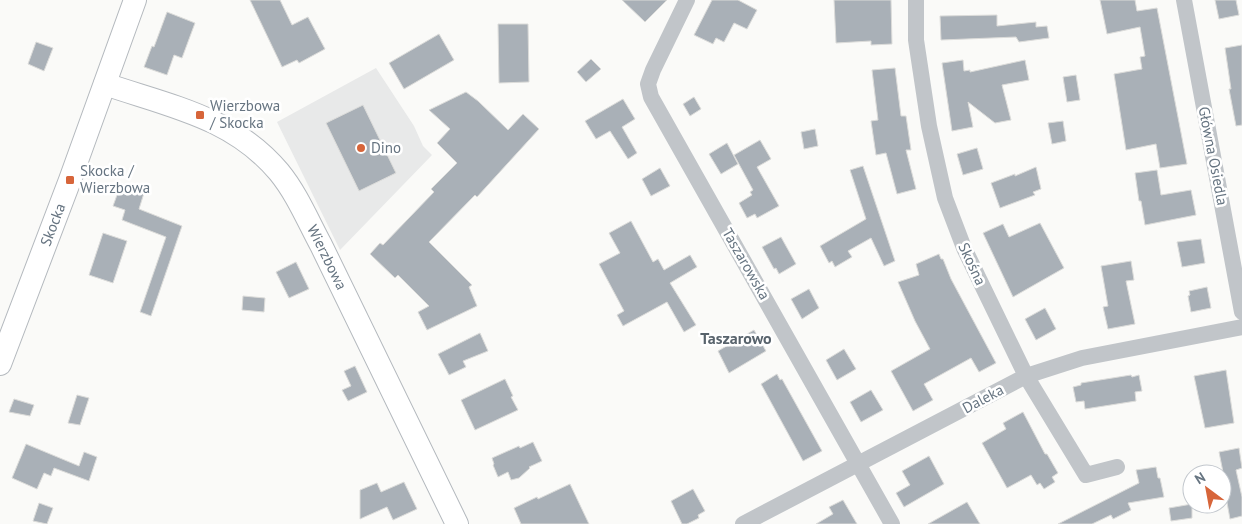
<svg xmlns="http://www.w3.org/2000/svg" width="1242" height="524" font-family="'PT Sans',sans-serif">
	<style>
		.built { fill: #e8e9e9 }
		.building { fill: #a9b0b7; stroke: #dcdcda }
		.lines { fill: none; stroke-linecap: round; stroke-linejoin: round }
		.secondary-casing { stroke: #b4b9be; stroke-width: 24 }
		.street { stroke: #c1c5c9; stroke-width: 16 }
		.secondary { stroke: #fff; stroke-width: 22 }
		.poi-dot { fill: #d7653a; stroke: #fff; stroke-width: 2 }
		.labels { text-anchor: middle; stroke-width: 5; stroke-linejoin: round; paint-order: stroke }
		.poi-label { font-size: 15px; fill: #667481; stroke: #fff; text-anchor: start }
		.street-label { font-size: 15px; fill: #667481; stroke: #fff }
		.neighbourhood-label { font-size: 16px; font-weight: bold; fill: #58636c; stroke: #fff }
	</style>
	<rect width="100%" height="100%" fill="#fafaf8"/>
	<path class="built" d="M376,68l38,58 9,20 9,9 -92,95 -63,-128z"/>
	<path class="building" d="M250,0h30l12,25 16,-8 17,32 -26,14 -2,-3 -15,7z
		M622,0h45l-22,22z
		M712,0h26l19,10 -10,19 -13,-6 -10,19 -8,-4 -3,6 -19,-9z
		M834,0h57l1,44 -21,1v-4l-35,2z
		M1100,0h35l2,11 20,-3 30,156 -27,4 -4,-24 -30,6 -12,-76 28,-5 -2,-12 5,-1 -5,-29 -33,7z
		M1215,0h21l3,15 -20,4z
		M167,12l28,11 -13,35 -8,-3 -7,20 -23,-8 8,-21 2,1z
		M997,15v11l39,-4v5l11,-1 2,12 -30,4 -3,-5 -75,3 -1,-24z
		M498,24h30l1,58 -30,1z
		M439,34l15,26 -50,29 -15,-26z
		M36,42l17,6 -9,23 -16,-7z
		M1242,45v80l-6,1 -7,-37h2l-6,-41z
		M591,59l10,10 -15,13 -9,-10z
		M963,60l1,11 6,-1v2l55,-12 4,20 -27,5 9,35 -16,3 -27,-21 5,25 -21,4 -10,-68z
		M895,68l6,48h5l5,34h-5l10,39 -19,5 -11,-41 -10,2 -5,-34 7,-1 -6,-50z
		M1076,75l4,25 -13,2 -4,-25z
		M466,92l12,9 30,29 15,-16 16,15 -62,68 -2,-2 -46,47 43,43 -3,2 8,19 -50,24 -9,-18 11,-6 -31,-31 -3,3 -25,-24 10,-11 3,2 51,-53 -3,-3 26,-26 -20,-20 13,-14 -21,-19z
		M694,97l7,12 -11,7 -7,-12z
		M623,99l12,20 -13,8 15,26 -9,6 -18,-28 -14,8 -11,-18z
		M363,105l33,68 -37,18 -33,-68z
		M1063,121l3,20 -14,3 -4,-21z
		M815,129l3,17 -14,3 -3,-17z
		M760,140l11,19 -14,8 22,39 -22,12 -2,-4 -8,4 -8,-15 13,-8 -2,-3 3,-2 -19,-35z
		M727,143l11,21 -17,10 -12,-20z
		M977,148l6,21 -20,6 -6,-21z
		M863,166l32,95 -11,5 -13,-28 -23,13 4,6 -17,10 -3,-6 -3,2 -9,-17 46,-27 -16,-49z
		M1036,167l5,22 -8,3 2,3 -35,13 -9,-25 24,-9v2z
		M660,168l10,18 -19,10 -9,-17z
		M1157,170l4,25 30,-5 5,25 -51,10 -4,-24h-2l-4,-28z
		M121,184l23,9 -5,16 43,17 -31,90 -11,-4 26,-75 -44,-17 3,-10 -12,-4z
		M631,221l22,41 5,-3 6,11 26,-15 7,12 -27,16 26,42 -12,7 -17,-30 -44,24 -6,-11 7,-4 -25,-47 21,-11 -11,-20z
		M1040,223l24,45 -51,29 -30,-64 20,-9 6,13z
		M103,233l24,8 -14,42 -24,-8z
		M781,237l15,27 -17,10 -3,-6 -2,1 -12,-22z
		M1201,239l4,24 -23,4 -5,-25z
		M939,254l2,5h2l8,20 45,84 -17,9 -8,-14 -47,26 9,16 -20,11 -22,-40 39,-22 -15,-28 -17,-39 21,-7 -3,-11z
		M1131,261l3,19 -8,1 9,43 -27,5 -5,-22 5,-1 -7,-40z
		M296,262l13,27 -20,9 -13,-26z
		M1207,287l4,21 -20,4 -3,-16 2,-1 -1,-4z
		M809,289l10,19 -17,11 -11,-20z
		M243,296l22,2 -1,14 -22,-2z
		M1045,308l11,21 -20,11 -11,-21z
		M754,330l12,21 -37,22 -11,-22z
		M480,333l8,18 -25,10 3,6 -17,8 -11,-21z
		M844,349l12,20 -19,11 -11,-20z
		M355,366l12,26 -19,9 -6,-11 9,-4 -7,-15z
		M1226,370l8,53 -29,5 -11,-52z
		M777,374l3,6 2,-1 40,72 -19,10 -42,-77z
		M1131,375l1,2 7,-2 3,16 -7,1 1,9 -51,8 -1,-8 -8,1 -3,-15 8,-2v-2z
		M505,379l8,17 -2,1 7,13 -43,20 -14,-30z
		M871,390l12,20 -22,12 -11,-20z
		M77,395l12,3 -9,27 -12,-2z
		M14,399l20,6 -4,11 -21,-4z
		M1023,412l22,42h2l11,19 -6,4 3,5 -11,7 -4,-6 -3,2 -6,-10 -24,13 -25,-45 24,-14 -3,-6z
		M533,442l9,19 -13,6 1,1 -11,10 -8,2 -3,-8 -10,5 -5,-12 1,-1 -2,-6 27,-12 1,2z
		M26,444l53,22 5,-14 13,5 -8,24 -35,-13 -3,8 -7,-3 -7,16 -25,-11z
		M1239,448l3,20 -6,2 6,27v19l-12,3 -4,-22h2l-9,-45z
		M929,456l15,28 -40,23 -8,-14 14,-8 -8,-14z
		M1156,467l2,11h2l4,19 -36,6 3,7 -18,9 -2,-4 -19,9h-34l81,-41 -3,-13z
		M404,482l13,27 -24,11 -6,-13 -27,12v-29l17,-7 4,9z
		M570,484l19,40h-68l-7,-16 23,-11 1,2z
		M693,489l12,22 -7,4 1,3 -12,6h-5l-11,-23z
		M843,500l14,24h-41l17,-10 -4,-7z
		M967,502l13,22h-52z
		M39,503l14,5 -6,16 -14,-3z
		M1192,504v14l-21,3 -2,-13z"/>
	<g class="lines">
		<defs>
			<g id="secondary">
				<path id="s1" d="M105,84c64,22 128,33 174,88 18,22 29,49 42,73l136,279"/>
				<path id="s2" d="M0,364l70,-184 65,-180"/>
			</g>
		</defs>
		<use href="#secondary" class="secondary-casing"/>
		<path class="street" d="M687,0l-34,70 -5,14 3,13 241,427
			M916,0v40l13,86 16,72 19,50 62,128 60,99 31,-8
			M1184,0l58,312
			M743,524l283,-148 56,-18 160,-31"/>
		<use href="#secondary" class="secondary"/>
	</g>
	<g class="poi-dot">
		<rect x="195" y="110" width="10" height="10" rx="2.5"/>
		<circle cx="361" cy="148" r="5"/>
		<rect x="65" y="175" width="10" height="10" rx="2.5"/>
	</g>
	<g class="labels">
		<g class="poi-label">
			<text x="210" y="111">Wierzbowa<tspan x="210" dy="17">/ Skocka</tspan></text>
			<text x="371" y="153">Dino</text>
			<text x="80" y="176">Skocka /<tspan x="80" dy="17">Wierzbowa</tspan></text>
		</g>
		<g class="street-label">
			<text transform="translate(1213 156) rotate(79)" y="5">Główna Osiedla</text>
			<text dy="5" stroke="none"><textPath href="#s2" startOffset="149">Skocka</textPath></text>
			<text dy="5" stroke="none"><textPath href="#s1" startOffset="296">Wierzbowa</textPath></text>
			<text transform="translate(746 264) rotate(60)" y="5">Taszarowska</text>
			<text transform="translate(972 264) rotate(65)" y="5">Skośna</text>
			<text transform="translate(983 399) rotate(-28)" y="5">Daleka</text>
		</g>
		<g class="neighbourhood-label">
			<text x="736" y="344">Taszarowo</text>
		</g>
	</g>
	<g transform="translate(1207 489) rotate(328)"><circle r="24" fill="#ffffff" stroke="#c2c7cd"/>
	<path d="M0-4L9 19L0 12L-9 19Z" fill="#d7653a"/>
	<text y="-8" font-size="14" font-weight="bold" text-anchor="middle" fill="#667481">N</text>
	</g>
</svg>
